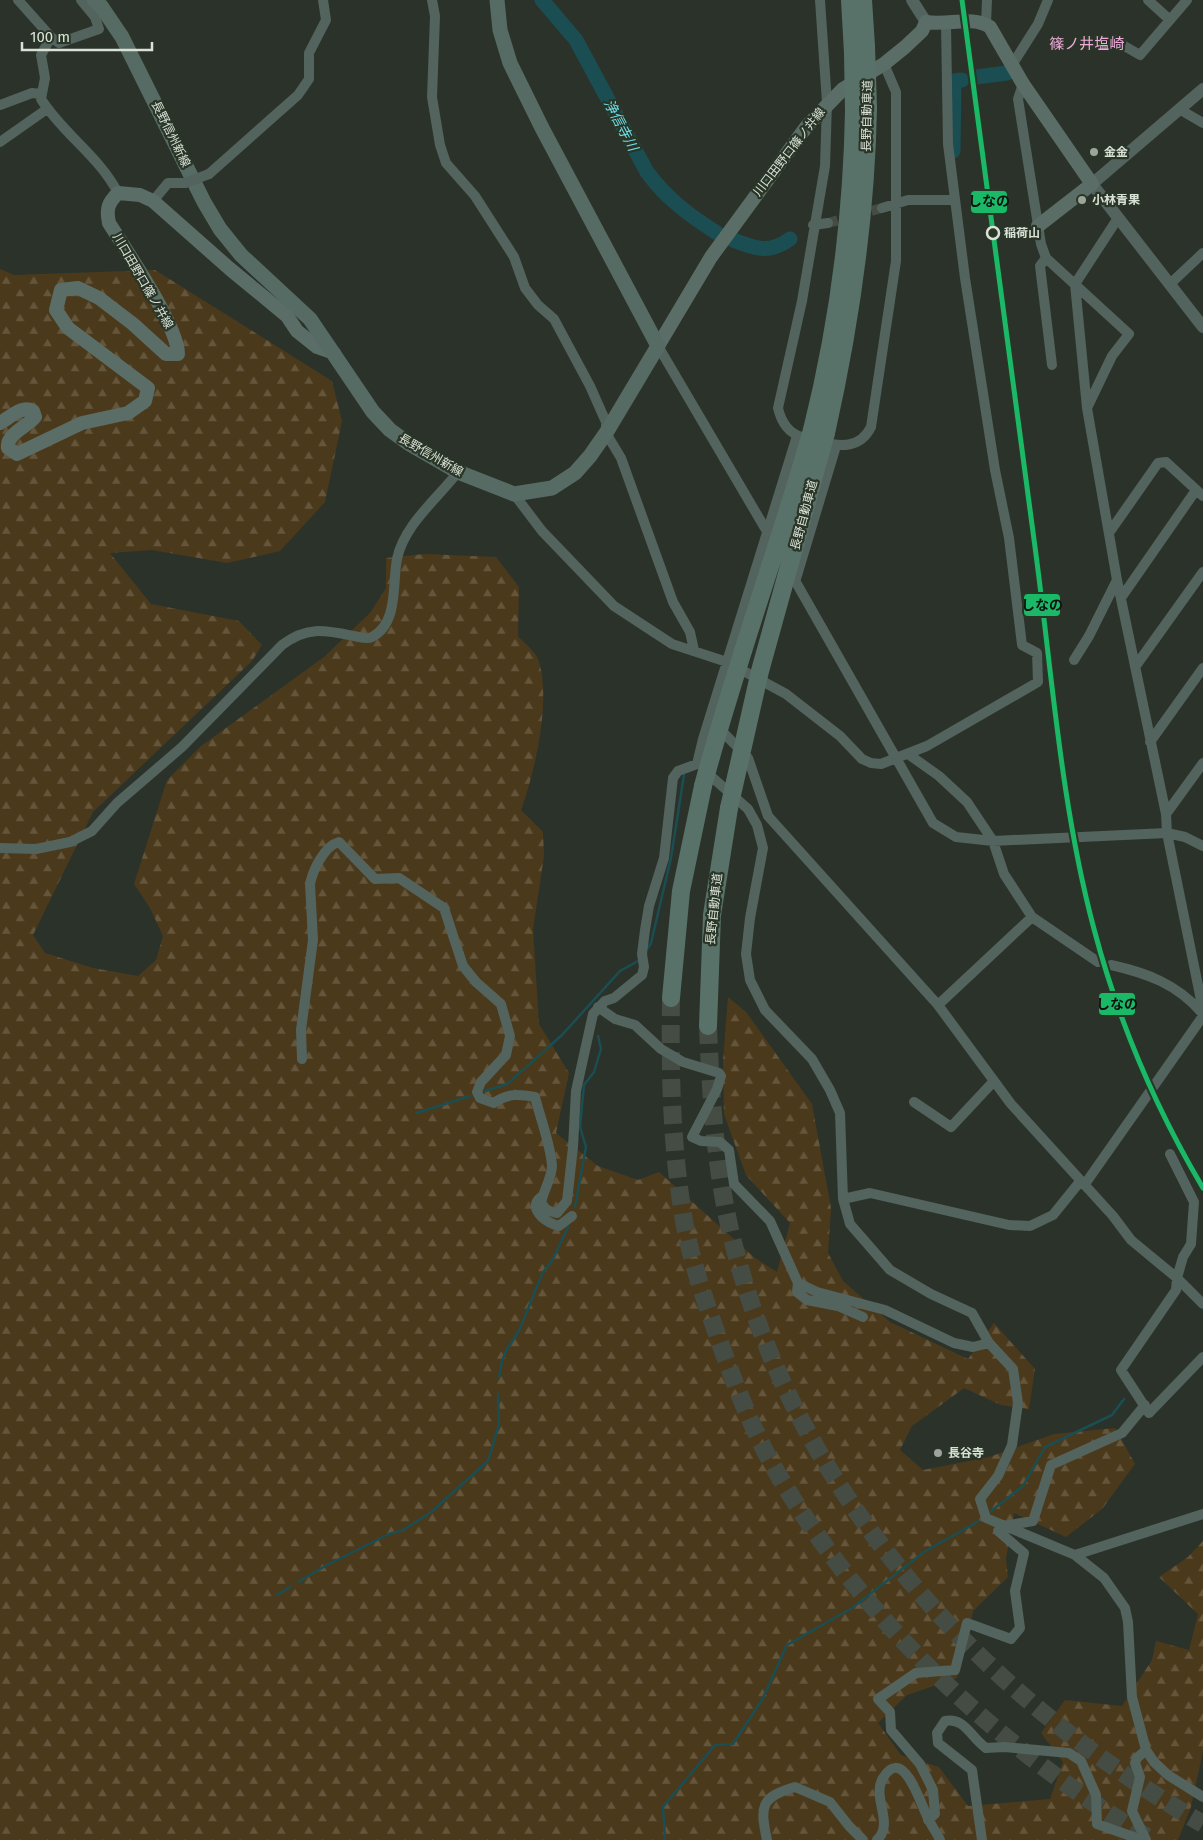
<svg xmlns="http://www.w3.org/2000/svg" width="1203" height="1840" font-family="'Fira Sans','Noto Sans JP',sans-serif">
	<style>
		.forest { fill: url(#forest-firs) }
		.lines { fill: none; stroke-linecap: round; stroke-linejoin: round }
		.stream { stroke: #1a4e53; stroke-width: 2.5 }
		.river { stroke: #1a4e53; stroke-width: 15 }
		.minor-tunnel { stroke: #454c44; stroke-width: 10; stroke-dasharray: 10 5; stroke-linecap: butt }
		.motorway-tunnel { stroke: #454c44; stroke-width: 18; stroke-dasharray: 18 9; stroke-linecap: butt }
		.minor { stroke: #53635d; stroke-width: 10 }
		.tertiary { stroke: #53635d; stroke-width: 12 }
		.secondary { stroke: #5a6e67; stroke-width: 14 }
		.primary { stroke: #566b64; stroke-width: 15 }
		.motorway { stroke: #597269; stroke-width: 18 }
		.minor-bridge { stroke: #53635d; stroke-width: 10 }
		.motorway-bridge { stroke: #597269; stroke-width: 18 }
		.rail-1-casing { stroke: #293526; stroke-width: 9 }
		.rail-1 { stroke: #1ab867; stroke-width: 5 }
		.poi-dot { fill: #9da49b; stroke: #293526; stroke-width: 2 }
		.stop-dot { fill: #293526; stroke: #dae2d8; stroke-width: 2.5 }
		.labels { text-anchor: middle; stroke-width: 4.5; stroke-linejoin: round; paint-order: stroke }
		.street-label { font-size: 12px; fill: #dae2d8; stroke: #293526 }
		.poi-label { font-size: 12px; font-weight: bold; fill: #dae2d8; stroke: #293526; text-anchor: start }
		.stop-label { font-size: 12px; font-weight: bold; fill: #dae2d8; stroke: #293526; text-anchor: start }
		.water-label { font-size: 14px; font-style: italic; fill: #70dfec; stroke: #293526 }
		.quarter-label { font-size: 15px; fill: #eeabdc; stroke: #293526 }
		.line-badge { stroke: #293526; stroke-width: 2 }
		.pale-badge-label { font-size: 14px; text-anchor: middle; font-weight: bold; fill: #111 }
	</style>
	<defs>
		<pattern id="forest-firs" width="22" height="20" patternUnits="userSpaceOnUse" patternTransform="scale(1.25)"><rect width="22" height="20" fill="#4b391b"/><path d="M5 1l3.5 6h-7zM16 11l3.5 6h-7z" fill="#64553b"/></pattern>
	</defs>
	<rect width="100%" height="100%" fill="#2b322a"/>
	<path class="forest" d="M0,269l14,6 141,-5 177,111 10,40 -17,81 -45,49 -53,12 -75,-13 -42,3 41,51 88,17 23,24 -10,16 -159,151 -60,123 12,18 48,15 45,8 18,-16 7,-24 -13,-28 -16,-24 33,-104 34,-34 123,-89 46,-44 16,-25v-30l38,-4 72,3 23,30 -1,49c5,6 17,15 20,23 14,40 -3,112 -17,151l22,22 1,24 -11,73 6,95 30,49 -13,60 42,33 40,14 21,-8 96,86 22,14 13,-49 -44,-48 -22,-61 -1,-53 5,-64 18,15 66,92 19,104 -3,45 15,28 47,41 78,37 26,-36 41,46 -6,40 -28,-4 -37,-17 -52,38 -12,24 23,20 66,-13 65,-23 61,-6 20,36 -33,45 -36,28 -52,-24 -8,46 2,18 -35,34 -16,67 -50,17 -29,28 23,32 38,12 29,39 82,-7 13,-37 -22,-29 24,-33 57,6 30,-46 4,-19 33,9 9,-36 -39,-37 29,-20 15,-16v210l-12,56 -13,33h-1178z"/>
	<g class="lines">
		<path class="stream" d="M648,948l3,-5 20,-85 13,-83
			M485,1091l22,-7 55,-49 58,-64 18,-10
			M417,1113l53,-17
			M575,1207l11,-60 -6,-20 4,-42 10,-13 7,-23 -3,-13
			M499,1377l3,-16 5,-12 12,-18 23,-57 11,-15 15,-32
			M991,1511l32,-25 22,-39 67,-32 12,-16
			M298,1582l29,-17 62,-31 14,-4 27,-17 58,-52 11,-37 -1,-30
			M277,1595l13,-8
			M665,1840l-2,-33 52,-62 18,-1 29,-44 25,-55 65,-37 72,-56 55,-31"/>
		<path class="river" d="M542,0l34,40 71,132c19,26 43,44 70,61
			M976,77l31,-4
			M953,151l1,-70 8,-1
			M733,240c23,9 36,14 57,-1"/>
		<path class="minor-tunnel" d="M828,223l54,-15"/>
		<path class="motorway-tunnel" d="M671,998c-1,71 0,140 11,210 6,44 21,87 36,129 15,43 32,87 54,127 89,156 227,285 380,376
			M708,1026c3,77 8,156 29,231 66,245 250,442 466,567"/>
		<path class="minor" d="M18,0l33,37 -10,18 4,23 -4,21c22,35 58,57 77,94
			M432,0l3,16 -3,81 8,48 6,18 29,33 39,61 11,31 13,17 16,14 36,67 16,36v11l15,25 52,144 17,30 4,18
			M1148,0l22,20
			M986,24l1,-24
			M51,37l8,6 40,-14 -4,-12 -14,-17
			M1114,40l26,15 47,-55
			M1012,65l26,-41 10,-24
			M1023,84l-5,15 23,145 5,14 83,76 -17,22 -25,52
			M0,105l32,-12 9,1
			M1179,109l24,14
			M0,142l47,-33
			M209,174l89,-79 11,-16v-26l17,-33 -3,-20
			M153,201l15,-18h17
			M882,208l26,-8h47
			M1118,218l-43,66 12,124 30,172 49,234 1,19 36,177
			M813,225l15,-2
			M1046,258l-6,8 12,99
			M1170,284l33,-31
			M658,346l111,189
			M802,437c-14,-4 -21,-16 -24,-29l24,-107 23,-135 2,-63 -7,-103
			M818,441c22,6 42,8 53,-14l25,-166v-169l-12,-28
			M514,494l28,37 72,75 58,38 55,18 59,32 54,42 22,23 9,4 10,1 46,-18 111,-64 -1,-29 -15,-8 -13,-107 -14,-68 -30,-192 -17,-134 -2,-119
			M1109,533l49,-70 8,-1 37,34
			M789,570l144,253 23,14 37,4 174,-8 18,4 18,9
			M795,582l41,-136
			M1121,598l75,-108
			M1074,660l15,-24 28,-56
			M1135,667l68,-95
			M717,726l31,32 20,58 170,189 73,99 102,112 18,24 46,38 26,26
			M1150,742l53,-74
			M908,754l31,22 28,26 26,39 11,33 28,43 66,45
			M705,771l43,38 9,16 6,23 -13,70 -4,36 4,26 15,30 47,49 18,31 10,23 3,86 7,25 40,46 41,24 41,19 17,30 24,26 5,34 -6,42 -14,31 -18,23 6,19 89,37 29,23 21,30 3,14 4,75 14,53 8,12 14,13 35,22
			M1166,814l37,-51
			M0,848l36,1 34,-7 22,-11 25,-28 65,-56 100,-102c25,-19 42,-15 72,-9 7,1 12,4 18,1 27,-14 20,-54 25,-78 7,-34 40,-60 61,-87
			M1111,965c36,8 66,19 91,48
			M938,1005l94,-88
			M598,1007l17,12 20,6 26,24 22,13 36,11 2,3 -4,13 -25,48 9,4 19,1 9,8 5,34 36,37 28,62 19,9 68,18 69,33 19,4 16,-4
			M302,1059l-1,-29 12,-90 -3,-56c3,-14 14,-38 29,-42l36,37 24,-1 45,30 19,58 13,16 25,22 9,32 -4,19 -25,27 -4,10 3,6 14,5c14,-10 25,-9 41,-6 5,20 16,49 17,69 0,13 -12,31 -10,37 2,7 9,9 15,10l10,-12 6,-54 3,-56 17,-77 12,-13 9,-3 28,-23 2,-8 -2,-13 3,-24 4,-24 15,-48 9,-80 5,-7 19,-7 6,-25 94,-303
			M914,1102l37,25 43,-46
			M1170,1154l24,48 -3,42 -8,13 -6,21 -1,12 -55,80 28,43 54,-56
			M1085,1184l118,-168
			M541,1197c-15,11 6,27 18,29l13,-10
			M843,1199l27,-6 139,32 21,1 23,-11 25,-31h7
			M798,1283l-1,9 10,8 31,6 25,11
			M1075,1555l128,-41
			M928,1820l7,-6 -2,-24 -13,-26 -29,-34 -1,-18 -12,-13 38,-26 39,-3 12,-47 44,16 9,-11 -5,-37 9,-38 -26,-22 6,-5 29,-5 18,-56 71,-32 23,-28
			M767,1840c-7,-33 -7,-43 28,-53l35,15 19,24 14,14
			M877,1840c18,-17 -6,-43 6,-62 21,-35 39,31 46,42 3,7 8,13 11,20
			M982,1840l-10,-70 -34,-27 -1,-10 8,-12c20,-4 26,17 41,27l18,-1 65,6 12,8 15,34 1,29 45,16
			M1146,1840l-14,-29 8,-34 -5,-14 2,-5 9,-8"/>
		<path class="tertiary" d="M912,0l14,22
			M1203,89l-111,95 111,143"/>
		<path class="secondary" d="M658,346l53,-89 96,-131 36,-37 41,-25 21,-17 17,-16 4,-9c22,4 46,-7 64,5l33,57 69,100 -54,42
			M0,423c11,-6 21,-18 33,-12l2,6c-8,10 -29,17 -27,31l9,6 65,-31 46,-10 17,-12 3,-13 -80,-60 -12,-18 5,-20 17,-2 21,10 34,26 33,30h12c0,-28 -52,-104 -69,-131 -3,-14 -1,-20 9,-30l22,2 13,6 77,68 57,47 10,15 20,16 17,6"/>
		<path class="primary" d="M94,0l7,6 21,31 82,165 16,27 21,26 69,64 63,93 17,18 18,13 50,29 56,22 38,-6 23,-15 15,-17 16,-23 52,-87 -116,-218 -32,-65 -10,-33 -3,-30"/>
		<path class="motorway" d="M850,0l3,53
			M863,0l3,46
			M812,430c26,-104 40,-211 42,-318
			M826,433c24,-107 40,-215 42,-325
			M671,998l10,-107 22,-105
			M708,1026l4,-111 17,-107"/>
		<path class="minor-bridge" d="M185,183l24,-9"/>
		<path class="motorway-bridge" d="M866,46l2,62
			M853,53l1,59
			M703,786c32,-120 75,-237 109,-356
			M729,808l31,-137 66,-238"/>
		<defs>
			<path id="rail-1" d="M962,0c24,182 49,365 73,547 17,126 26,259 59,382 24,91 61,178 109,259"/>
		</defs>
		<use href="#rail-1" class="rail-1-casing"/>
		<use href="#rail-1" class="rail-1"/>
	</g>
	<g class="poi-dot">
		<circle cx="1094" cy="152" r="5"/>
		<circle cx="1082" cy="200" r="5"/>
		<circle cx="938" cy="1453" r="5"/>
	</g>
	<circle class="stop-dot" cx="993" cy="233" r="6"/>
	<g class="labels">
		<g class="street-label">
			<text transform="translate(867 116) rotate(-89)" y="4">長野自動車道</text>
			<text transform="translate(171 134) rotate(64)" y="4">長野信州新線</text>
			<text transform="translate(789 152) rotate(-52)" y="4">川口田野口篠ノ井線</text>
			<text transform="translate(143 281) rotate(60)" y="4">川口田野口篠ノ井線</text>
			<text transform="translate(431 455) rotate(30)" y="4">長野信州新線</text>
			<text transform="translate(804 515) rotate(-75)" y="4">長野自動車道</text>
			<text transform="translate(714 909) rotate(-84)" y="4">長野自動車道</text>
		</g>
		<g class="poi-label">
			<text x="1104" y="156">金金</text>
			<text x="1092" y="204">小林青果</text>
			<text x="948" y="1457">長谷寺</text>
		</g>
		<g class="stop-label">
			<text x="1004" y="237">稲荷山</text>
		</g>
		<g class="water-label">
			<text transform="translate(621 125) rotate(62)" y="5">浄信寺川</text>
		</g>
		<g class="quarter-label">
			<text x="1087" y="49">篠ノ井塩崎</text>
		</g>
	</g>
	<g class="line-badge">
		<rect x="970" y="190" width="38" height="24" rx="5" fill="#1ab867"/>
		<rect x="1023" y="593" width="38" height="24" rx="5" fill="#1ab867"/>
		<rect x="1098" y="992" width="38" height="24" rx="5" fill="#1ab867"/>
	</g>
	<g class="pale-badge-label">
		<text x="989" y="206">しなの</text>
		<text x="1042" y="610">しなの</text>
		<text x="1117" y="1009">しなの</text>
	</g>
	<path d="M22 42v8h130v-8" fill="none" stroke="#dae2d8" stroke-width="2.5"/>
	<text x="30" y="42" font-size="15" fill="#dae2d8" stroke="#293526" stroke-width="4" paint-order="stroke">100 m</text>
</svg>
